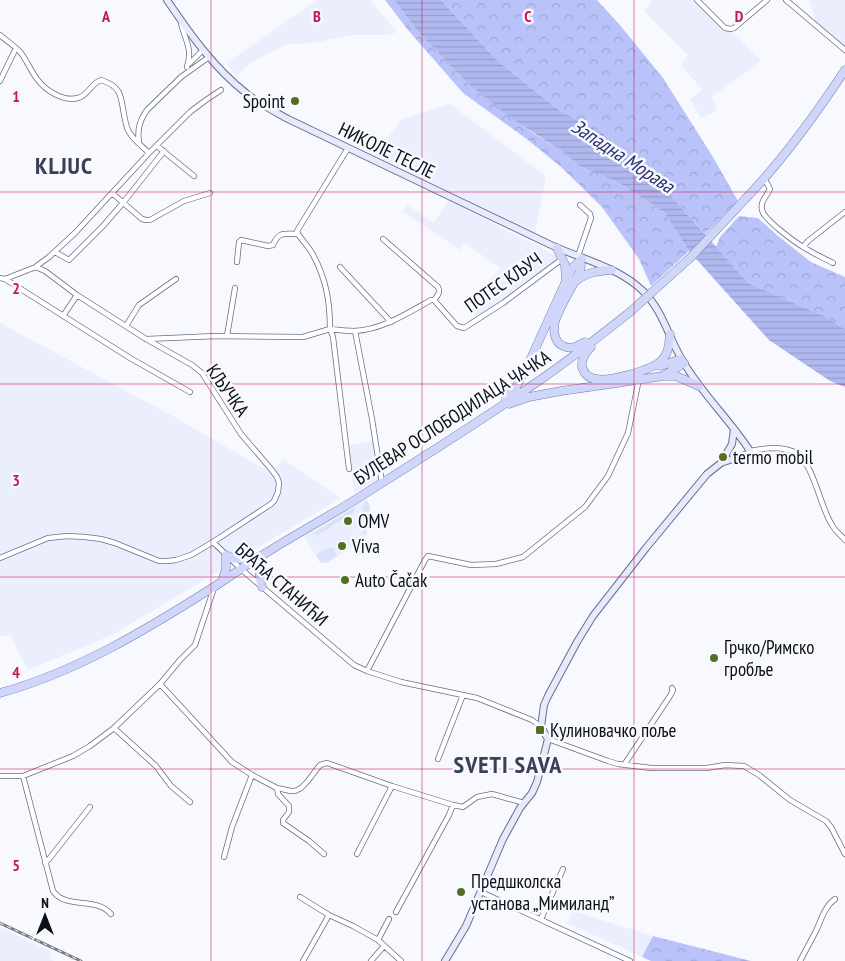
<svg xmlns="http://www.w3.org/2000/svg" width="845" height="961" font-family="'PT Sans Narrow',sans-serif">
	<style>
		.built { fill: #ebeefd }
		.green { fill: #dce1fa }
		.forest { fill: url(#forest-crowns) }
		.water { fill: url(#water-rules) }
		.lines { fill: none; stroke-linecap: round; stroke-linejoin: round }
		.street-casing { stroke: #6a6e87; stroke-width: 6 }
		.secondary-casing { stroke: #6a6e87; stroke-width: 8 }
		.primary-casing { stroke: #767ea8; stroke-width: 9 }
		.street { stroke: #fff; stroke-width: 4.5 }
		.secondary { stroke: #e7eafc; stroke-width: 6 }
		.primary { stroke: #cfd6f9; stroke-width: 8 }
		.rail-casing { stroke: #7b7d84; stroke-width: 3 }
		.rail { stroke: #f7f9fe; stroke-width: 1; stroke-dasharray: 4; stroke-linecap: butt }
		.primary-bridge-casing { stroke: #767ea8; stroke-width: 9; stroke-linecap: butt }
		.primary-bridge { stroke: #cfd6f9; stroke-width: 8 }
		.grid { fill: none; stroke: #c2185b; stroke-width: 1; stroke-opacity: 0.55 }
		.poi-dot { fill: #536f22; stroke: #f7f9fe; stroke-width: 2 }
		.labels { text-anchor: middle; stroke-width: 5; stroke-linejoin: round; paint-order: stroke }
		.poi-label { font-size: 19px; fill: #0d0f18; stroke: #f7f9fe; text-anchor: start }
		.street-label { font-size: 19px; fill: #0d0f18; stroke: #f7f9fe }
		.water-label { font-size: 20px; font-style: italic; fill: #2e3271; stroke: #f7f9fe }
		.district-label { font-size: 24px; font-weight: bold; letter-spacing: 1px; fill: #3c4057; stroke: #f7f9fe }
		.grid-label { font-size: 16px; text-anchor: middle; font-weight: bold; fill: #c2185b; stroke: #f7f9fe; stroke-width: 5; stroke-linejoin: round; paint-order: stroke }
	</style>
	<defs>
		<pattern id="forest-crowns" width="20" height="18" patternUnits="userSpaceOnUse" patternTransform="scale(1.25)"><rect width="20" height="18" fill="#b9c3f9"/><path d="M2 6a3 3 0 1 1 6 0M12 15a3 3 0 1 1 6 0" fill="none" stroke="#9ea6d5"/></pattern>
		<pattern id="water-rules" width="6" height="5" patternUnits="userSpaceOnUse" patternTransform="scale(1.25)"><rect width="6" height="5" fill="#b0b9ef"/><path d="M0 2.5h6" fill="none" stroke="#969ecc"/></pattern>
	</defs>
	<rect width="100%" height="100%" fill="#f7f9fe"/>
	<path class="built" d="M317,0h53l27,32 -8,3h-38l-38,8 -25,1 -36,18 -16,14 -9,-13z
		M653,0h40l27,27 9,1 32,33 -49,36 5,14 -16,7 -11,-19 13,-9 -22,-24 7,-11 -44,-44z
		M809,0h36v52l-28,-26z
		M450,104l96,72 -11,58 -160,-79 27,-36z
		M449,200l76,40 14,6 23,13 -83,59 -13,-11 34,-39 -35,-25 -5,7 -57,-38 4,-7 27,18z
		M0,323l180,97 84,49 12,-2 7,-8 58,39 -227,136 -86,36 -18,-35 -10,2z
		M374,441l7,37 -27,15 -6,-48z
		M366,498l4,8 -5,33 -39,24 -6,-1 -16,-26z
		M573,911l80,25 -11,21 -75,-34z
		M0,927l52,25 -3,6 5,3h-54z"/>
	<path class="green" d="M367,501l3,5 -4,30c-2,-4 -5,-7 -5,-11 0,-6 2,-10 1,-16l3,-7z
		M355,507l-1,5 -36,23 -6,-1z
		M327,548h6l4,8 -11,7 -6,-1 -4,-7z"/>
	<path class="forest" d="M385,0h9l24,32 47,49 68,52 28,18 20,16 38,16 45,29 25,39 -38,35 -12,-27 -37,-52 -41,-40 -33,-27 -65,-47 -55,-63z
		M441,0h156l22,24 44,54 50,79 25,44 -33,33 -39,-44 -25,-24 -41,-35 -40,-20 -63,-51z
		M739,216l19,2 20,18 33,26 34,15v52l-19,-12 -78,-34 -32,-36 4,-10z
		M653,936l98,25h-100l-9,-4z"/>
	<path class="water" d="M394,0h47l56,60 63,51 40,20 41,35 25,24 82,93 78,34 19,12v58l-15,-6 -61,-41 -80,-89 -25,-39 -45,-29 -38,-16 -20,-16 -51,-34 -45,-36 -47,-49z"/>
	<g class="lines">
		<defs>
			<path id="street" d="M697,0l28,28 6,1 3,-1 33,-28
				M786,0l59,50
				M181,23c4,17 12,26 6,44
				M0,35c7,6 15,11 21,18 6,8 10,18 16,26 8,11 26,23 41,19 10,-2 13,-15 23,-18 6,2 14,6 17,11 5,6 5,28 10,39 4,9 14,16 21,23
				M190,63l13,-13
				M0,81l16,-33
				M139,142c-2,-13 1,-22 8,-32l34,-33 28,-20
				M157,146l37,30
				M764,179l4,6 2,4c-3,7 -10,12 -8,21 2,10 34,33 43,38 9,6 19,10 28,15
				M112,193l30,26 4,1h4l34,-19 26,-8
				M383,239l55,48c3,6 -1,9 -4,13
				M803,247l5,-6 37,-29
				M55,252l14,8 33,-33 21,-24 41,-52
				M578,256l13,-38 -1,-4 -10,-9
				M237,262l2,-20 2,-2 27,6 5,-1c6,-14 11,-11 25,-11
				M340,267l51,55
				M34,268l15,-11 26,-24 74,-80 41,-41 16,-12 15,-10
				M0,278l5,1 28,-11h5l7,3 32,24 69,44 46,26 10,8 39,61 30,35 6,8 2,6 -1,9 -4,9 -3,3 -58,38 -22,13 -15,5 -8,1h-9l-44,-18 -14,-4 -16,-2 -18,-1 -19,2 -48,20
				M5,279l125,79 60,34
				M63,316l14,-21
				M126,326l13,-21 37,-26
				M355,331l17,88 10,64
				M227,336l8,-48
				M146,339l71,-3 86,1 27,-8c0,-28 -4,-51 -18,-76 -4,-7 -10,-13 -14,-19l-1,-3 51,-83
				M750,451c10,-2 18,-3 27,-3 7,1 13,1 19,5 18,11 24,54 36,72 3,6 9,10 13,15
				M349,469l-16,-132 -3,-8c8,1 16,2 24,2 28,-1 54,-18 77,-31h3l23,26 7,2 39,-25 59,-44
				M213,542l28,27 113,96 13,6 34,11 76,16 55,22 9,7
				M367,671l58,-111 3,-4 43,9 25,-1 27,-7 62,-50 23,-31 20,-43 11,-54
				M160,684l72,78 20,13 25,13 14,3h4l6,-3 6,-6 13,-17 7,-2 65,23 61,19 10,2 14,-10 15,-3 32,9
				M114,728l42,38 15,20 19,16
				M548,739l60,22 10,3 33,4h56l18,-3 19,1 15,9 31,25 36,21 5,6 14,27
				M438,759l25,-64
				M624,765l46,-69 3,-6 -1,-2
				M0,776h23l50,-20 17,-10 24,-18 46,-44 20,-24 15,-15 19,-57
				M23,776l30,115c13,19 43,5 58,23
				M277,788l1,6 11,12v6l-6,8v3l26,18 15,13
				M357,854l35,-68
				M224,857l8,-30 20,-52
				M45,863l4,-4 41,-52
				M481,892l149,69
				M300,897l29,18 24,11 25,14 23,21
				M396,912l53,-97 4,-10
				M541,919l22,-50
				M378,940l11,-21
				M303,961l26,-46
				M371,961l13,-15
				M800,961c5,-9 10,-19 15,-28 6,-12 9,-26 20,-34"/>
			<path id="secondary" d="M167,0c23,34 47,68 79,93 13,11 28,18 42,26 87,42 174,83 261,125 31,15 68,22 94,47 21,21 26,49 41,72 19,32 46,57 66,88l-3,3 -26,9
				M445,961l21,-35 37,-87 17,-31 12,-15 5,-11 11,-43 -7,-12 3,-22 4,-9 29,-54 16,-26 53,-68 61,-74 14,-11 11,-19 2,-15"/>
			<path id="primary" d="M749,195c36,-38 67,-81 96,-125
				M580,262l1,3 -1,6c-8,17 -19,33 -25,50 -2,9 -1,21 8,25 8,4 15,0 22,-4
				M567,279l5,-11 10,-9
				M576,281c11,-9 22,-10 36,-11
				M591,347c-5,6 -10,11 -9,20 2,7 7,11 14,12 13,3 57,-9 66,-19 7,-7 7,-17 8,-26
				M657,365l4,1 20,-7
				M665,375l19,-12
				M506,399l9,-10 12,-22 39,-86 -1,-16 -8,-17
				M509,404l20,-7 32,-6 49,-7 53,-8h13l23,10
				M262,555c-3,11 -4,20 0,32
				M222,581l4,-12v-14c10,6 18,5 30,2
				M0,693c76,-21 146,-63 212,-105 18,-11 35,-24 54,-35 27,-17 56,-33 84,-50 64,-40 128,-80 190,-123 31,-21 61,-45 90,-68"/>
		</defs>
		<use href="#street" class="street-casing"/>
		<use href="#secondary" class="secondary-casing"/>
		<use href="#primary" class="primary-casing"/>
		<use href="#street" class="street"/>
		<use href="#secondary" class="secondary"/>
		<use href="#primary" class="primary"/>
		<defs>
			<path id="rail" d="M0,923l81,38"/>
		</defs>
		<use href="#rail" class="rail-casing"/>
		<use href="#rail" class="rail"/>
		<defs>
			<path id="primary-bridge" d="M630,312l60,-54 59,-63"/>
		</defs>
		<use href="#primary-bridge" class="primary-bridge-casing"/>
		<use href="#primary-bridge" class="primary-bridge"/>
	</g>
	<path class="grid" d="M211,0v961M422,0v961M634,0v961M0,192h845M0,384h845M0,577h845M0,769h845"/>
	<g class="poi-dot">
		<circle cx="295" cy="101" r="5"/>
		<circle cx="723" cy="457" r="5"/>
		<circle cx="348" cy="521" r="5"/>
		<circle cx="342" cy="546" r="5"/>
		<circle cx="345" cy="580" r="5"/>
		<circle cx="714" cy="658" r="5"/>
		<rect x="535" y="725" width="10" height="10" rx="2.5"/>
		<circle cx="461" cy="892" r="5"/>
	</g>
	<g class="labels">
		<g class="poi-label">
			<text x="285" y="108" text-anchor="end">Spoint</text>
			<text x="733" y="464">termo mobil</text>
			<text x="358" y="528">OMV</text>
			<text x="352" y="553">Viva</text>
			<text x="355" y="587">Auto Čačak</text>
			<text x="724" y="654">Грчко/Римско<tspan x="724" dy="22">гробље</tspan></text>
			<text x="550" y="737">Кулиновачко поље</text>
			<text x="471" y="888">Предшколска<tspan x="471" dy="22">установа „Мимиланд”</tspan></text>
		</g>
		<g class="street-label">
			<text transform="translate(387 150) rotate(26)" y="7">НИКОЛЕ ТЕСЛЕ</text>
			<text transform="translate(503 282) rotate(-35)" y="7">ПОТЕС КЉУЧ</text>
			<text transform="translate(228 390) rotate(55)" y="7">КЉУЧКА</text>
			<text transform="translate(452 417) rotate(-33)" y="7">БУЛЕВАР ОСЛОБОДИЛАЦА ЧАЧКА</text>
			<text transform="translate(282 584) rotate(41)" y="7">БРАЋА СТАНИЋИ</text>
		</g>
		<g class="water-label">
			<text transform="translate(623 156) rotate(33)" y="7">Западна Морава</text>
		</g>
		<g class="district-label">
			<text x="64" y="174">KLJUC</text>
			<text x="508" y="773">SVETI SAVA</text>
		</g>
	</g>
	<g class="grid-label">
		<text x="106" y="22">A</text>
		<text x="317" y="22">B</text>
		<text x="528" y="22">C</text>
		<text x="739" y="22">D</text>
		<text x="16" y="102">1</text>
		<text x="16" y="294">2</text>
		<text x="16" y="486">3</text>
		<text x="16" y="678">4</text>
		<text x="16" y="871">5</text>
	</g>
	<g transform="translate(45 916)" stroke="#f7f9fe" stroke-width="4" paint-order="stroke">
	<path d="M0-4L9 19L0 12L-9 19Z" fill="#0d0f18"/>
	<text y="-8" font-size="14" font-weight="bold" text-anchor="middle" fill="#0d0f18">N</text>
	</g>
</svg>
